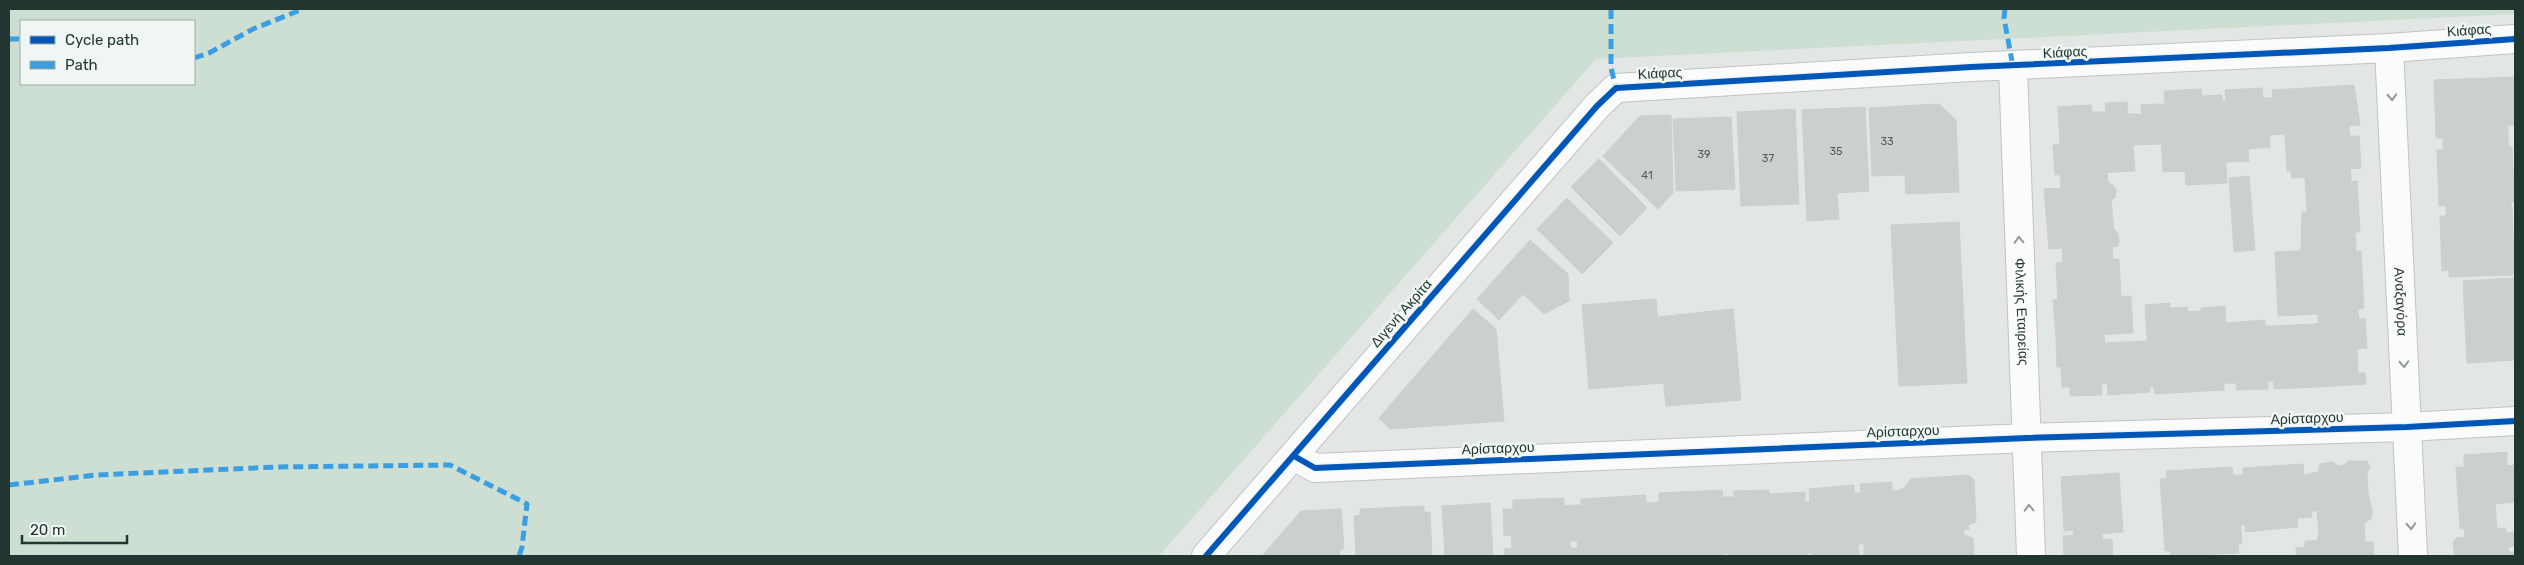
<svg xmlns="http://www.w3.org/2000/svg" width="2524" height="565" font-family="Rubik,sans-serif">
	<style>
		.green { fill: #cddfd2; fill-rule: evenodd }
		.building { fill: #cbd0ce; stroke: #cbd0ce }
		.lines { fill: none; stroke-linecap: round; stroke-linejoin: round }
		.street-casing { stroke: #bfc4c2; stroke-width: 30 }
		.street { stroke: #fbfbfb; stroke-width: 28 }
		.quiet { stroke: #3c9ee2; stroke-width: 5; stroke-dasharray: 10 5; stroke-linecap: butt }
		.cycleway-casing { stroke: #f0f6f3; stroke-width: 9 }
		.cycleway { stroke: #0057b8; stroke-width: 6 }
		.oneway { stroke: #8f9996 }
		.labels { text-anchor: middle; stroke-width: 5; stroke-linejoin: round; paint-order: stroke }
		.number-label { font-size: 11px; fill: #4e5e5a }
		.street-label { font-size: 14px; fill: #233732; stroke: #f0f6f3 }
	</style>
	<rect width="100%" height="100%" fill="#e2e7e5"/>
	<path class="green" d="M9,9h2506v5l-919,45 -437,497h-1150zM21,21h173v63h-173z"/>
	<path class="building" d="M2515,77v55l-1,-7h-6v18l-65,3v-8h-7l-2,-58z
		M2354,85l6,40 -11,1v4l-80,5 -2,-37h6l-1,-8z
		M2262,88l1,10h4l3,49 -22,2 1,12 -23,1 -4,-61h4l-1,-11z
		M2201,89l1,7 20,-1 5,88 -41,2 -1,-14 -22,1 -4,-68h6l-1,-13z
		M2127,102l1,12h14l-1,-9 18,-1 2,40 -28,1 2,26 -80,4 -2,-30h7l-2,-38 33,-2 1,7h14l-1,-9z
		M1939,104l17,16 3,72 -53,2 -5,-88z
		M1901,106l4,69 -33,1 -3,-68z
		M1865,107l4,84 -32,2 2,26 -32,2 -5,-111z
		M1795,109l4,95 -58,2 -4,-94z
		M1671,115l2,78 -15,16 -55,-53 37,-40z
		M1731,117l4,72 -59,2 -3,-72z
		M2349,130l1,6h9l2,32 -11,1 1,6 -59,3 -1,-7h-4l-2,-37z
		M2508,143l1,4h3l1,24h2v31h-4l1,7 -66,2v-6l-7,1 -2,-56h6v-4z
		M1599,159l48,49 -27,28 -49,-49z
		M2107,172l1,11 5,2 3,5 -1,8 -4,2 3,29 4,5 1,7 -1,5 -6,1 1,12 -50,3 -1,-14 -13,1 -5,-60 17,-1 -1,-13z
		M2351,175v7l6,-1 3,51h-5l1,16 -55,3 1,-39h5l-2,-35z
		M2249,176l6,74 -21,2 -5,-74z
		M1567,198l46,45 -31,31 -45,-45z
		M2512,209l1,31h2l-1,35 -65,2v-7l-7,1 -2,-55h6v-5z
		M1959,222l8,161 -68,3 -8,-161z
		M1530,240l38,34 1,27 -25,13 -21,-20 -24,26 -22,-21z
		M2356,248v4l5,-1 3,57 -6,1v3l-80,4 -3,-64z
		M2119,259l2,37 -63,4 -2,-37z
		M2514,278l1,82 -48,3 -4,-82z
		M2131,296l2,37 -77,4 -3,-37z
		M1656,299l7,84 -74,6 -7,-84z
		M2170,303v5l17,-1 1,5 13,-1v-3l24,-2 4,77 -5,1v6l-69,4 -1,-8 -4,1 -5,-82z
		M1473,309l23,20 8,92 -114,8 -11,-11z
		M1733,309l8,91 -75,6 -9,-89z
		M2358,312l1,7h6l2,29 -10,1 1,24h7l1,11 -49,3 -4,-63 5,-1v-9z
		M2265,320v6h5l3,55h-5v8l-31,1 -1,-7h-7l-3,-60z
		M2313,324l4,63 -43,2 -4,-63z
		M2104,334l3,50h-6l1,11 -32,1v-9h-8l-1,-20h-4l-1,-30z
		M2147,341l3,51 -42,3 -3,-52z
		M2507,452v14l8,-1v37l-20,2 2,25 -33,2v-3l-4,1 -4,-62h8v-12z
		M2348,461h19l3,6 -3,6 1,20 4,17 -1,9 -7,4 1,16 -48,2 2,-9 -2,-21h-5l-3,-37 9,-2 2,-8 13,-2 5,4 7,-1z
		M2303,464l1,11 5,-1 3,43 -15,1 1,9 -53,5v-7h-4l-4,-50h6v-7z
		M2232,467l1,8h4l5,69h-4l1,9 -68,3 -1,-5h-5l-5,-72h7l-1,-8z
		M2119,473l4,59 -49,4 -1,-6 -9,1 -3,-54z
		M1968,475l6,5 2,42 -8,3 1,4 -70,5 -3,-43 8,-3 7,-9z
		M1892,482v9h4l5,65h-37v-12h-6l-3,-51h6l-1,-9z
		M1854,485l5,71h-46l-4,-67z
		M1722,490l1,7h3l4,56 -6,1v2h-71l-2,-53 8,-1v-9z
		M1769,490v4l36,-2v10h5l3,51h-6l1,3h-79l-3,-59h8v-6z
		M1646,495v8h5l2,53h-75l-3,-51h6v-6z
		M1564,498v8l11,-1 2,36h-7l1,7h6l1,8h-74v-7l8,-1 -1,-13 -7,1 -1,-27h10v-9z
		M1490,503l3,53h-48l-3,-50z
		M1424,506v6h6l2,44h-76l-2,-40 6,-1v-6z
		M1341,509l3,39 -5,3 1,5h-78l39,-45z
		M2506,528v5l8,-1 1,14 -7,1 1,5h6v4h-60l-2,-13 3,-5 9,-1 -1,-6z
		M1964,530v5l9,3 1,18h-73l-2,-22z
		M2102,534l1,6 9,-1 1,17h-49l-1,-20z
		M2365,539v3h8l1,14h-78v-8l9,-1v-6z"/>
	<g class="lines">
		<defs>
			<g id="street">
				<path id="s1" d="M2389,48l24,508"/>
				<path id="s2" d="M2013,67l18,489"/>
				<path d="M1294,456l21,12 712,-30 380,-11 108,-6"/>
				<path d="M1206,556l391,-450 19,-18 355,-21 418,-19 126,-9"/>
			</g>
		</defs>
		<use href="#street" class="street-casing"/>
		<use href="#street" class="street"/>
		<path class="quiet" d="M1611,9v59l5,20
			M2005,9l-1,9 9,49
			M9,39h12
			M194,58l15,-5 44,-24 50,-20
			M9,485l87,-10 181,-8 173,-2 77,39 -5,43 -3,9"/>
		<defs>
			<path id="cycleway" d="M1294,456l21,12 712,-30 380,-11 108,-6
				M1206,556l391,-450 19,-18 355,-21 418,-19 126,-9"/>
		</defs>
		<use href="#cycleway" class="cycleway-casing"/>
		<use href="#cycleway" class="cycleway"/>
	</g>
	<defs><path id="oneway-chevron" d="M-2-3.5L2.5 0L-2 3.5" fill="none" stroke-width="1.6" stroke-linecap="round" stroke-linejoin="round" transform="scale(1.25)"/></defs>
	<g class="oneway">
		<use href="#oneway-chevron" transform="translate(2392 97) rotate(87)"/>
		<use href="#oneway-chevron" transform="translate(2019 240) rotate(-92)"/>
		<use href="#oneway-chevron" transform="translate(2404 364) rotate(87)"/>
		<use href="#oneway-chevron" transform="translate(2029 508) rotate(-92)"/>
		<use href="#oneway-chevron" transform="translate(2411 526) rotate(87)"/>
	</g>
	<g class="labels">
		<g class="number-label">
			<text x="1887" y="145">33</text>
			<text x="1836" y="155">35</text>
			<text x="1704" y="158">39</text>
			<text x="1768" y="162">37</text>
			<text x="1647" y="179">41</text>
		</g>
		<g class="street-label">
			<text transform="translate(2469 30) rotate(-4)" y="5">Κιάφας</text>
			<text transform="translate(2065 52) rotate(-3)" y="5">Κιάφας</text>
			<text transform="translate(1660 73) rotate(-3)" y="5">Κιάφας</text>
			<text dy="5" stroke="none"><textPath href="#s1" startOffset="254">Αναξαγόρα</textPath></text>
			<text dy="5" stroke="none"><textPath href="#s2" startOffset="245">Φιλικής Εταιρείας</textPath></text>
			<text transform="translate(1401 313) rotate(-49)" y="5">Διγενή Ακρίτα</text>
			<text transform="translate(2307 418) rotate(-2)" y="5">Αρίσταρχου</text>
			<text transform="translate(1903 431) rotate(-2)" y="5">Αρίσταρχου</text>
			<text transform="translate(1498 448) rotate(-2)" y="5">Αρίσταρχου</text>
		</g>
	</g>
	<rect width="2524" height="565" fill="none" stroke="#233732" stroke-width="20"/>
	<rect x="20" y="20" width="175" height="65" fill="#f0f6f3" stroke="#9eaaa6"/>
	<rect x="30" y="36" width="25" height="8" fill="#0057b8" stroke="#9eaaa6"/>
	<text x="65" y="45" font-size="15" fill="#233732">Cycle path</text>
	<rect x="30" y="61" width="25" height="8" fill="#3c9ee2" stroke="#9eaaa6"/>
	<text x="65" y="70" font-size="15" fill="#233732">Path</text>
	<path d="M22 535v8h105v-8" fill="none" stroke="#233732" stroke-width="2.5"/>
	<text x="30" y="535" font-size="15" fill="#233732" stroke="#f0f6f3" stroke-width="4" paint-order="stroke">20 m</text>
</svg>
